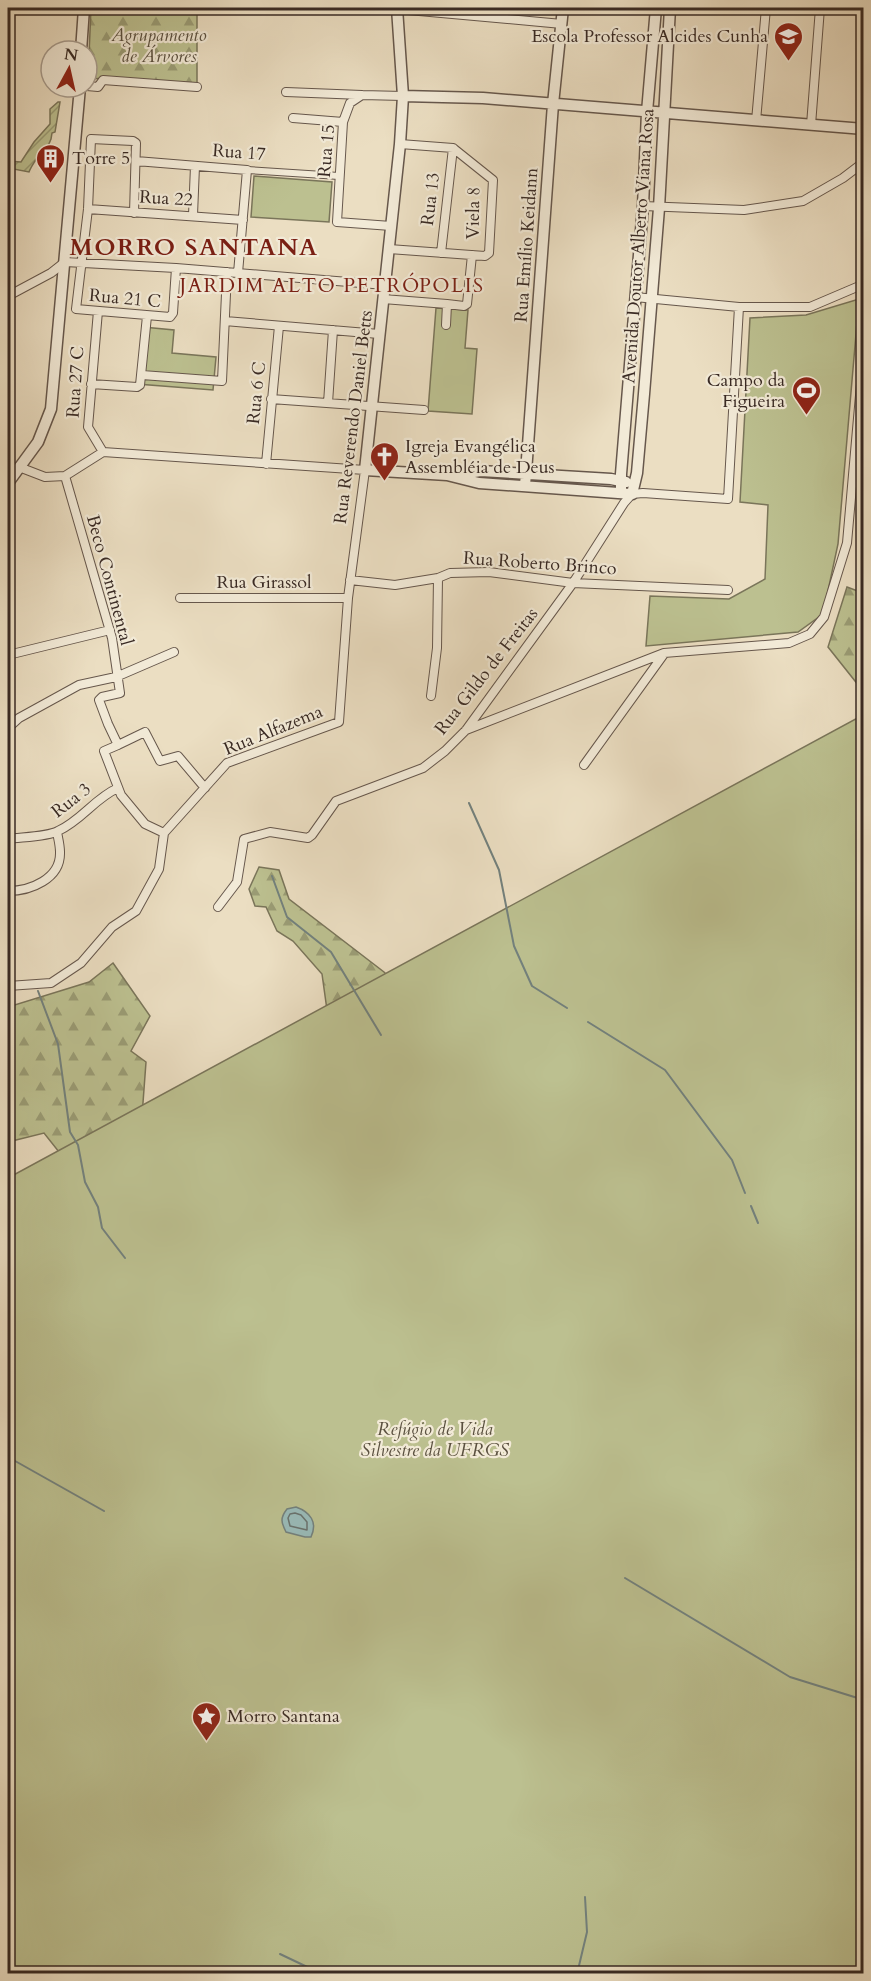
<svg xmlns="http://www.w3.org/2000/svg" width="871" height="1981" viewBox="0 0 871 1981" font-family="Cardo,serif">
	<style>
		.forest { fill: url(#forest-firs); stroke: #7a755a; stroke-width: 1.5 }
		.park { fill: #bcc090; stroke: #7a755a; stroke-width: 1.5 }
		.garden { fill: url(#garden-furrows); stroke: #7a755a; stroke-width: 1.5 }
		.water { fill: #99bbb9; stroke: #73817d; stroke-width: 1.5 }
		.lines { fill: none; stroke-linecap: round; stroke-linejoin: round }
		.shore { stroke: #69726e; stroke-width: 1.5 }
		.stream { stroke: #73817d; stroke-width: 2 }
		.pedestrian-casing { stroke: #66574c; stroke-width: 8 }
		.minor-casing { stroke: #66574c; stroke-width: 10 }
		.tertiary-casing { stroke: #66574c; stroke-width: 13 }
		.pedestrian { stroke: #f2ead7; stroke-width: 6 }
		.minor { stroke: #f2ead7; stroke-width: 8 }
		.tertiary { stroke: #f2ead7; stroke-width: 10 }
		.labels { text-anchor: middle; stroke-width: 4.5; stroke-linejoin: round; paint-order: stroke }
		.park-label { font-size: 18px; font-style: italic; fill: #5a503f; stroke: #f2ead7 }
		.poi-label { font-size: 18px; fill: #392a24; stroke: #f2ead7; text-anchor: start }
		.street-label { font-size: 18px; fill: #392a24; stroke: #f2ead7 }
		.neighbourhood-label { font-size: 20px; letter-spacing: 1.5px; fill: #7a1f14; stroke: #f2ead7 }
		.district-label { font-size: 24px; font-weight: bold; letter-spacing: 1.5px; fill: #7a1f14; stroke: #f2ead7 }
	</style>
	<defs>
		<pattern id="forest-firs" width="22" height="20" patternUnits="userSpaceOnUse" patternTransform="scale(1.5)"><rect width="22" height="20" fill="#bcc090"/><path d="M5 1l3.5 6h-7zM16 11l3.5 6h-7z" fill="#9a9c75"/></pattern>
		<pattern id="garden-furrows" width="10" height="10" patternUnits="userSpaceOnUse" patternTransform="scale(1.5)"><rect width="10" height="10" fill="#bcc090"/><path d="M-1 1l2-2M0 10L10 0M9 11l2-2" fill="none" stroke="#9a9c75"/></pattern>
	</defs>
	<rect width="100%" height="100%" fill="#ebdec2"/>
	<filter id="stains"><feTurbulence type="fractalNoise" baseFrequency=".00333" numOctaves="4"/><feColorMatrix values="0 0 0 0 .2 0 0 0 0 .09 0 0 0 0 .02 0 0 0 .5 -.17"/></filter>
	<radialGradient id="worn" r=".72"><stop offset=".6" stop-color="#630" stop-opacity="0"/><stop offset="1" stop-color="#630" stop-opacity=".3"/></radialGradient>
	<path class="forest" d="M 91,8 L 117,8 L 142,12 L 143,8 L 197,8 L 197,85 L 88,78 Z
		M 847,587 L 863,593 L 863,691 L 828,647 Z
		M 259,867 L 279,870 L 289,899 L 384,972 L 421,1009 L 327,1010 L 322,974 L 293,941 L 277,931 L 266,907 L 255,906 L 249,889 Z
		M 113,963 L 150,1016 L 131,1051 L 146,1062 L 140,1143 L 59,1152 L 44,1133 L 8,1142 L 8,1007 L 89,982 Z"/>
	<path class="park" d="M 254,176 L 332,182 L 329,222 L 251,217 Z
		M 859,299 L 838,544 L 823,614 L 798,632 L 646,646 L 650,596 L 729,599 L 765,579 L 768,505 L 740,502 L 750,318 L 806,315 Z
		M 436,308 L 468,310 L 465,348 L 477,349 L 472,414 L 428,411 Z
		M 143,327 L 174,330 L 172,353 L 216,357 L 213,390 L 137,384 Z
		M 863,715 L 863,1973 L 8,1973 L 8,1178 Z"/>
	<path class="garden" d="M 58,102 L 60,102 L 55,132 L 52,133 L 51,139 L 48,146 L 43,147 C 40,156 33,162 29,172 L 8,168 L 8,161 L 21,162 L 34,142 L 50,124 L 50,109 Z"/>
	<path class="water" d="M 296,1507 C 310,1512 318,1522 311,1537 L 305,1537 L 286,1532 C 281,1522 280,1518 287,1509 Z"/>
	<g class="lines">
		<path class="shore" d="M 295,1513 L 301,1515 L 307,1522 L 307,1530 L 290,1526 L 288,1518 L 290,1514 Z"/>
		<path class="stream" d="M 469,803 L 499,870 L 514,946 L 532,986 L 567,1008
			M 272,876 L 287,917 L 331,952 L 381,1035
			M 38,991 L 58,1044 L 70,1132 L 78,1145 L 85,1182 L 98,1207 L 102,1228 L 125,1258
			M 588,1022 L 665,1070 L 732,1160 L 745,1193
			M 751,1206 L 758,1223
			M 8,1457 L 104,1511
			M 625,1578 L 790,1677 L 864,1700
			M 280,1954 L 322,1974
			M 577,1974 L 587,1932 L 585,1897"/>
		<defs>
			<path id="pedestrian" d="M 247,170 L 339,176"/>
			<path id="minor" d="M 397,9 L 562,24
				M 87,86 L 98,87 L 103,80 L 197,87
				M 286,92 L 362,95
				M 293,118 L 343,122
				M 756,121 L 766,8
				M 811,125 L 820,8
				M 136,161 L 247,170 L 238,273
				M 643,206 L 744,210 L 803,201 L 843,178 L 864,162
				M 88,209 L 243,220
				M 134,213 L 136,143 L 133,141 L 91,139 L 88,209 L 76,309 L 170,317 L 173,313 L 176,268
				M 193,215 L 195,166
				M 391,226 L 337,222 L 343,122 L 350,103 L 362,95 L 403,96
				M 389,249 L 485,256 L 489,253 L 493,180 L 453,148 L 400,144
				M 441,253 L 453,148
				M 8,296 L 51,273 L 65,262 L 176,268 L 385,285
				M 635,297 L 739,307 L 810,307 L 864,284
				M 383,299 L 447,304 L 446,325
				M 447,304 L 464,306 L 467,304 L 472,255
				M 98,311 L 88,427 L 103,452
				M 225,321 L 379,334
				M 142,375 L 222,381 L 227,272
				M 91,384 L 137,387 L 140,385 L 147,316
				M 271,399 L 424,410
				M 328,403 L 333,330
				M 266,464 L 279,326
				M 19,467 L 45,477 L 65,476
				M 65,476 L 112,638 L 120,693 L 102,697 L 99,700 L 108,724 L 118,745 L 145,732 L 160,761 L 178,756 L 205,788
				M 350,580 L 395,585 L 438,578 L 450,573 L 489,572 L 573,583 L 728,590
				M 180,598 L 348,598
				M 8,655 L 110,630
				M 431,696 L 437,648 L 438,578
				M 8,728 L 19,718 L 79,685 L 116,677 L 174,652
				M 466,730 L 664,653 L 789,643 L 810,634 L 824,617 L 847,543 L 864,350
				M 118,745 L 104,751 L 121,795 L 145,824 L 164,833
				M 584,765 L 664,654
				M 8,839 C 21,837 47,837 58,831 C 82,820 95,798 118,788
				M 8,891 C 30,891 61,879 60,852 C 60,845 58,838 57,832
				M 218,907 L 237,882 L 244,839 L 270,832 L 308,838 L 312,835 L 336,801 L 423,768 L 445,751 L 466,730 L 573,583 L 624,503 L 632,494 L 643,493 L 728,499 L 739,307
				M 8,986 L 51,983 L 81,963 L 112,927 L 136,911 L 159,869 L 164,833 L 227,763 L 339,722 L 348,598 L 365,470 L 103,452 L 65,476"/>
			<path id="tertiary" d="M 397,8 L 403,96 L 400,144 L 365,470 L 447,475 L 479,483 L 632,494 L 637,473 L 644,394 L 659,208 L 670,8
				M 81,51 L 84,8
				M 403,96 L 483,98 L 864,129
				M 453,475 L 481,471 L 611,479 L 626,482
				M 8,483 L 38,442 L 51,409 L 80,87
				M 525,486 L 553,104 L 563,8
				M 621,493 L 621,474 L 643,206 L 647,112 L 656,8"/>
		</defs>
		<use href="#pedestrian" class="pedestrian-casing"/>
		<use href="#minor" class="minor-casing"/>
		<use href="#tertiary" class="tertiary-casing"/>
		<use href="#pedestrian" class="pedestrian"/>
		<use href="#minor" class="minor"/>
		<use href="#tertiary" class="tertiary"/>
	</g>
	<defs>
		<symbol id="school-pin" viewBox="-11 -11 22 30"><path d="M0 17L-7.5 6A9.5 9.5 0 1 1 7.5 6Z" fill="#8f2418" stroke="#f2ead7"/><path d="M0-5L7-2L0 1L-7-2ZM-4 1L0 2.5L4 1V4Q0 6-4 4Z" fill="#fff"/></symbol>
		<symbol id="building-pin" viewBox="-11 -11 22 30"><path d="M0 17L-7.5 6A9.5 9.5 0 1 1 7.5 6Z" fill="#8f2418" stroke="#f2ead7"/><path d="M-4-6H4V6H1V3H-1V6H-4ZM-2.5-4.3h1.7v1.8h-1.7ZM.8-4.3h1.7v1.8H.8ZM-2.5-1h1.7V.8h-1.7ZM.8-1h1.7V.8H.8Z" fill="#fff"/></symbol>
		<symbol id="stadium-pin" viewBox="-11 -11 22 30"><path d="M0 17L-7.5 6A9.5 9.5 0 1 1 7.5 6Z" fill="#8f2418" stroke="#f2ead7"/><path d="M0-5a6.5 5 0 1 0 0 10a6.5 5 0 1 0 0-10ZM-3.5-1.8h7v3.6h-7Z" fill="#fff"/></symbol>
		<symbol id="church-pin" viewBox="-11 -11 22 30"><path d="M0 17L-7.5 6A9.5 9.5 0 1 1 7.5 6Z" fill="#8f2418" stroke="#f2ead7"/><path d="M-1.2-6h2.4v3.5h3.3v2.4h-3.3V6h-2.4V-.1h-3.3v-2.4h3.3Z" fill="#fff"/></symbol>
		<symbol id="sight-pin" viewBox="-11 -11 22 30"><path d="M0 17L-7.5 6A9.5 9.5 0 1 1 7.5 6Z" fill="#8f2418" stroke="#f2ead7"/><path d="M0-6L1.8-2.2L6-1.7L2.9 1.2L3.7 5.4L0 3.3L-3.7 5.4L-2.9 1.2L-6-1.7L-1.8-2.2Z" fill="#fff"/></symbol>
	</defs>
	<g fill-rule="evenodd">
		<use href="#school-pin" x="772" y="20" width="33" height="45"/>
		<use href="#building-pin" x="34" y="142" width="33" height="45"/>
		<use href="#stadium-pin" x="790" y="374" width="33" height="45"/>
		<use href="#church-pin" x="368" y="440" width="33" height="45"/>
		<use href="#sight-pin" x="190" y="1700" width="33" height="45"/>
	</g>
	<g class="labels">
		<g class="park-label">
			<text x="159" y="41">Agrupamento<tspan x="159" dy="21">de Árvores</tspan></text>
			<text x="435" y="1435">Refúgio de Vida<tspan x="435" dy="21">Silvestre da UFRGS</tspan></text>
		</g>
		<g class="poi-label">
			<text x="768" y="42" text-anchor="end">Escola Professor Alcides Cunha</text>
			<text x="72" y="164">Torre 5</text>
			<text x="785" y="386" text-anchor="end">Campo da<tspan x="785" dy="21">Figueira</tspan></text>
			<text x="405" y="452">Igreja Evangélica<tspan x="405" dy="21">Assembléia de Deus</tspan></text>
			<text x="227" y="1722">Morro Santana</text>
		</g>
		<g class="street-label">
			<text transform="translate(326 151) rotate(-85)" y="6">Rua 15</text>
			<text transform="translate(239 152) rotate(4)" y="6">Rua 17</text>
			<text transform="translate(166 198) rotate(3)" y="6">Rua 22</text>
			<text transform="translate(430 199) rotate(-83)" y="6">Rua 13</text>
			<text transform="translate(473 213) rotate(-89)" y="6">Viela 8</text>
			<text transform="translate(526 245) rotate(-86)" y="6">Rua Emílio Keidann</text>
			<text transform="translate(638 246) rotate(-86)" y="6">Avenida Doutor Alberto Viana Rosa</text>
			<text transform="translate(125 298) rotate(5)" y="6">Rua 21 C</text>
			<text transform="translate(75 382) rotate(-86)" y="6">Rua 27 C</text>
			<text transform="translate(256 393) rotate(-84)" y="6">Rua 6 C</text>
			<text transform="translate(353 417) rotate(-83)" y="6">Rua Reverendo Daniel Betts</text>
			<text transform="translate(540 563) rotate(4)" y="6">Rua Roberto Brinco</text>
			<text transform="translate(110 580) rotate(75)" y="6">Beco Continental</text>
			<text x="264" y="588">Rua Girassol</text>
			<text transform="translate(486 671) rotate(-52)" y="6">Rua Gildo de Freitas</text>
			<text transform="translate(273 730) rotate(-22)" y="6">Rua Alfazema</text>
			<text transform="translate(71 800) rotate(-38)" y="6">Rua 3</text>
		</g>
		<g class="neighbourhood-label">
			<text x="332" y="292">JARDIM ALTO PETRÓPOLIS</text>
		</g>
		<g class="district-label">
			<text x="194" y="255">MORRO SANTANA</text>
		</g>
	</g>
	<rect width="871" height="1981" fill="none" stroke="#ebdec2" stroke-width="30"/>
	<rect x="9" y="9" width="853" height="1963" fill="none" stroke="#392a24" stroke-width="3"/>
	<rect x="15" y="15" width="841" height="1951" fill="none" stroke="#392a24" stroke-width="1.5"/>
	<g transform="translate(69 69) rotate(8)"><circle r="28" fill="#f2ead7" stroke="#a89d8f" stroke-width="1.5"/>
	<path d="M0-4.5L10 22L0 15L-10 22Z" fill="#8f2418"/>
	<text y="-9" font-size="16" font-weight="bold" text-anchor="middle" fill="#392a24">N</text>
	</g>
	<rect width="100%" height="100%" filter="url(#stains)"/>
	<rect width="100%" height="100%" fill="url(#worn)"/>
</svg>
